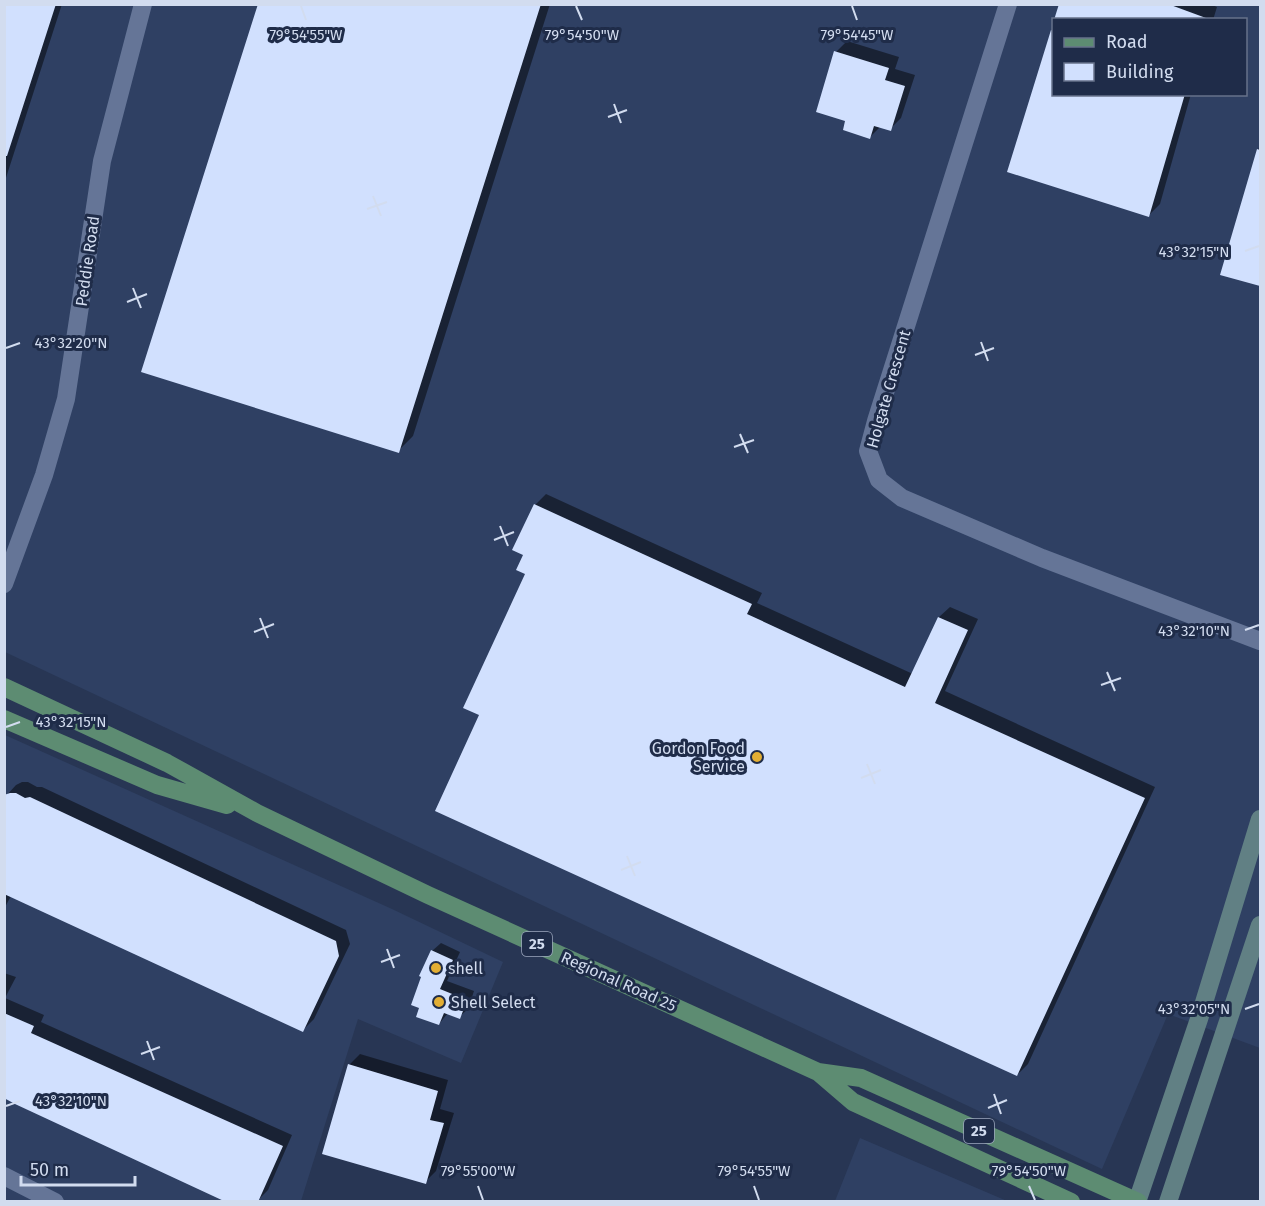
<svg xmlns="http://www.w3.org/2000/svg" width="1265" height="1206" viewBox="0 0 1265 1206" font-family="'Fira Sans',sans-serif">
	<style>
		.built { fill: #2f4063; fill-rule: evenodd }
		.shadow { fill: #0007 }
		.building { fill: #d1e0fe }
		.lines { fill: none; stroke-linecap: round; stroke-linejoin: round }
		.street { stroke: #657597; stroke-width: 18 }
		.secondary { stroke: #618084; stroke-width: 18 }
		.primary { stroke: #5d8c72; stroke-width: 18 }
		.ticks { fill: none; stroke: #d2dcef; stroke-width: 2 }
		.poi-dot { fill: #e2ae34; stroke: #1f2c49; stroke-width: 2 }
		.labels { text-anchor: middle; stroke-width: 6; stroke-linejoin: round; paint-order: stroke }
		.shield { fill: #1f2c49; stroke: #9ca7bd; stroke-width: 1.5 }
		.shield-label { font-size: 15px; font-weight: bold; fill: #d2dcef }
		.street-label { font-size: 16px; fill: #d2dcef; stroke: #1f2c49 }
		.poi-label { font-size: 16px; fill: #d2dcef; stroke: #1f2c49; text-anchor: start }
		.ticks-label { font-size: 15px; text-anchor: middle; fill: #d2dcef; stroke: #1f2c49; stroke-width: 6; stroke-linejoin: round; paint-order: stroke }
	</style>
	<rect width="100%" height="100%" fill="#283654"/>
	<path class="built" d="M 5,5 L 1260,5 L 1260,1048 L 1168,1014 L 1102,1169 L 5,652 ZM 1054,20 L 1246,20 L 1246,94 L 1054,94 Z
		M 5,735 L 392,909 L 503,962 L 461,1063 L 358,1019 L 301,1201 L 5,1202 Z
		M 860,1138 L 1007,1201 L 835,1201 Z"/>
	<path class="shadow" d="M 4,4 L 62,4 L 4,184 Z
		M 259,4 L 550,4 L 413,436 L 398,451 Z
		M 1060,4 L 1210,4 L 1217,7 L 1213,20 L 1056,20 Z
		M 1054,26 L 1054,94 L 1191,94 L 1160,204 L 1149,215 L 1009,171 Z
		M 847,41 L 899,57 L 895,69 L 915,75 L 901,118 L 890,129 L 881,126 L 870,137 L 847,120 L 836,52 Z
		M 1260,144 L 1260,285 L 1222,274 Z
		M 546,494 L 762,593 L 757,603 L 913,674 L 939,617 L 950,607 L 978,619 L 945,691 L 1155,787 L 1028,1064 L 1017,1075 L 481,714 L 527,573 L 525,554 L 535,505 Z
		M 22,782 L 28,782 L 37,787 L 42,787 L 346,930 L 350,944 L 314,1019 L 303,1030 L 11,896 L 4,909 L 5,797 L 16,785 Z
		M 441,943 L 460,952 L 447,981 L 474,991 L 468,1009 L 459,1017 L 448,1013 L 439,1024 L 432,951 Z
		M 4,973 L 16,977 L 5,998 L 44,1015 L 41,1022 L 292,1135 L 268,1190 L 256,1202 L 4,1094 Z
		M 360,1054 L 448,1080 L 440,1109 L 454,1113 L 436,1171 L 425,1182 L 349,1065 Z"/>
	<path class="building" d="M 4,4 L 56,4 L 7,156 L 4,156 Z
		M 258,4 L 541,4 L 399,453 L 141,372 Z
		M 1059,4 L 1168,4 L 1206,18 L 1206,20 L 1054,20 Z
		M 1051,30 L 1053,31 L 1053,94 L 1185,94 L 1149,217 L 1007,172 Z
		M 834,51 L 889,68 L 885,80 L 905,86 L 891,131 L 874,126 L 870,139 L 843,130 L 845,121 L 816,112 Z
		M 1257,149 L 1260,150 L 1260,286 L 1220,275 Z
		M 534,504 L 752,604 L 747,614 L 905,687 L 938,617 L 968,630 L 935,703 L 1145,798 L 1017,1076 L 435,811 L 479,715 L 463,708 L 525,574 L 516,570 L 523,555 L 512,550 Z
		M 10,793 L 16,793 L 25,798 L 30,797 L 336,941 L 339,956 L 303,1032 L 4,894 L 4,795 Z
		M 431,950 L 453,960 L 440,989 L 467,1000 L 460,1019 L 444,1013 L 439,1025 L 416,1017 L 419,1008 L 411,1005 L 421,977 L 419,976 Z
		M 4,1013 L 34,1026 L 31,1033 L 283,1146 L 258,1202 L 226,1202 L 15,1104 L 4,1098 Z
		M 348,1064 L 438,1091 L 430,1120 L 444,1123 L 426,1184 L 322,1154 Z"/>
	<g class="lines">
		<path class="street" d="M 1008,4 L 876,421 L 868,451 L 879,480 L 902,498 L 1042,558 L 1260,641
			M 4,584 L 44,475 L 66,399 L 102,161 L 143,4
			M 4,1176 L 55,1202"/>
		<path class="secondary" d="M 1137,1202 L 1199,1019 L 1260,819
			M 1168,1202 L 1260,925"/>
		<path class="primary" d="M 4,687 L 167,763 L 257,813 L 428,895 L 818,1072 L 861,1078 L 1138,1202
			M 4,719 L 157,785 L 227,805
			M 818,1072 L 853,1102 L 1071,1202"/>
	</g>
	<path class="ticks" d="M 301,6 L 306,20M 576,6 L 582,20M 852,6 L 857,20M 614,104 L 621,123M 608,117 L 627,110M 373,196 L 381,216M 367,209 L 387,202M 1245,251 L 1259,246M 133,288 L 141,308M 127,302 L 147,294M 981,342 L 988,361M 6,348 L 20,343M 975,355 L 994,348M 740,434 L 748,453M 734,447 L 754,440M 500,526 L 508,546M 494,540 L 514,532M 260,618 L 268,638M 1245,630 L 1259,625M 254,632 L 274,624M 1107,672 L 1115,691M 1101,685 L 1121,678M 6,727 L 20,722M 867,764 L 875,784M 861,778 L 881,770M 627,856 L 635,876M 621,870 L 641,862M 387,949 L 394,968M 381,962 L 400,955M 1245,1009 L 1259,1004M 147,1041 L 154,1060M 141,1054 L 160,1047M 994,1094 L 1001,1114M 6,1106 L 20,1101M 988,1108 L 1007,1100M 478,1186 L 483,1200M 754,1186 L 759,1200M 1029,1186 L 1035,1200"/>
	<g class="poi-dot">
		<circle cx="757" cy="757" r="6"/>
		<circle cx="436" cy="968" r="6"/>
		<circle cx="439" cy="1002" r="6"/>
	</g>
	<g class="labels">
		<g class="shield">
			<rect x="522" y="932" width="30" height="24" rx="4.5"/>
			<rect x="964" y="1119" width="30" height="24" rx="4.5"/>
		</g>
		<g class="shield-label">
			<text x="537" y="949">25</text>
			<text x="979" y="1136">25</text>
		</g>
		<g class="street-label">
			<text transform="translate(87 261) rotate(-82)" y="6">Peddie Road</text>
			<text transform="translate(888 389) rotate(-74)" y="6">Holgate Crescent</text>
			<text transform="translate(619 981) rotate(24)" y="6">Regional Road 25</text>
		</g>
		<g class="poi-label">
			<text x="745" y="754" text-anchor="end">Gordon Food<tspan x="745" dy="18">Service</tspan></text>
			<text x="448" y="974">shell</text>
			<text x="451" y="1008">Shell Select</text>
		</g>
	</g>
	<g class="ticks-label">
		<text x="306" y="40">79°54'55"W</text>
		<text x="582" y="40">79°54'50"W</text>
		<text x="857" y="40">79°54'45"W</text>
		<text x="1194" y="257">43°32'15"N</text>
		<text x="71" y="348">43°32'20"N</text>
		<text x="1194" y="636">43°32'10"N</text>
		<text x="71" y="727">43°32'15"N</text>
		<text x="1194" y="1014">43°32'05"N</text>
		<text x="71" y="1106">43°32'10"N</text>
		<text x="478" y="1176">79°55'00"W</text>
		<text x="754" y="1176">79°54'55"W</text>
		<text x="1029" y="1176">79°54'50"W</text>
	</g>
	<rect width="1265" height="1206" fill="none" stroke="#d2dcef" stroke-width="12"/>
	<rect x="1052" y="18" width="195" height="78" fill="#1f2c49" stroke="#67728b" stroke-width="1.5"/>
	<rect x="1064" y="38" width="30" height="9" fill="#5d8c72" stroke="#67728b" stroke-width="1.5"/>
	<text x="1106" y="48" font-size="18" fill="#d2dcef">Road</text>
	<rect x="1064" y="63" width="30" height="18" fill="#d1e0fe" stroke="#67728b" stroke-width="1.5"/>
	<text x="1106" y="78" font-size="18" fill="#d2dcef">Building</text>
	<path d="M21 1176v9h114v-9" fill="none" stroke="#d2dcef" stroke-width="3"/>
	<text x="30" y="1176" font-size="18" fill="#d2dcef" stroke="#1f2c49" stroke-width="4.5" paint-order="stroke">50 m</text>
</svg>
